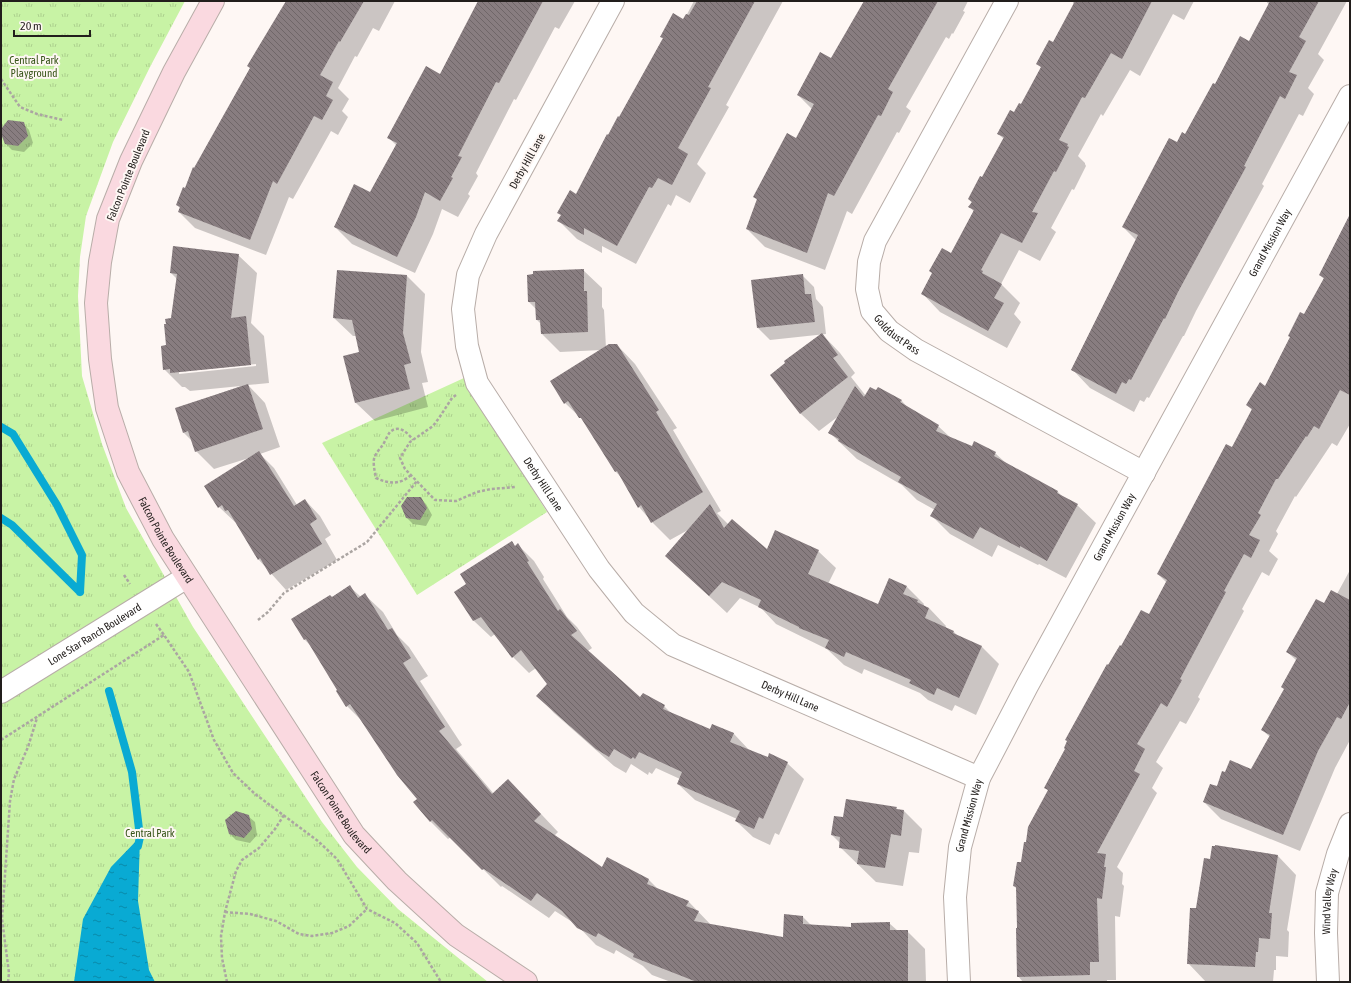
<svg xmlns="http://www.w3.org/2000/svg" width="1351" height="983" viewBox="0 0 1351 983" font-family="'Asap Condensed',sans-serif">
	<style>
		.grass { fill: url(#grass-tufts) }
		.water { fill: url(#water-ripples) }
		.shadow { fill: #0003; fill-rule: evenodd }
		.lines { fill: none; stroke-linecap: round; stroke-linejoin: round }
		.stream { stroke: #09aad3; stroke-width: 8 }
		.building { fill: url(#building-back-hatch) }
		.street-casing { stroke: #b8ada8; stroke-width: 24 }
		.secondary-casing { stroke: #b8ada8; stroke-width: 24 }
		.path { stroke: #aba5a2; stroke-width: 2.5; stroke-dasharray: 3 2; stroke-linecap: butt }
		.street { stroke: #fff; stroke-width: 22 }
		.secondary { stroke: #fad9e0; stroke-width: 22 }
		.labels { text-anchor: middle; stroke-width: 4; stroke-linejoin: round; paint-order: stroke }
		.park-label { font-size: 11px; fill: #375418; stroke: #fef7f4 }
		.street-label { font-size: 11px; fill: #221e1c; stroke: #fef7f4 }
	</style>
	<defs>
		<pattern id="grass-tufts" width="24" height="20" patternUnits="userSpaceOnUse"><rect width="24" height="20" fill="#c8f3a5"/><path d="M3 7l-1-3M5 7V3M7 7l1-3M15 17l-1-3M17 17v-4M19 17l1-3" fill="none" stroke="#acd08d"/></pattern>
		<pattern id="water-ripples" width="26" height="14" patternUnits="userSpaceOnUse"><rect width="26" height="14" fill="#09aad3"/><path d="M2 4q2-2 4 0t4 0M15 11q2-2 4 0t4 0" fill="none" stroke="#098aaa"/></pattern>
		<pattern id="building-back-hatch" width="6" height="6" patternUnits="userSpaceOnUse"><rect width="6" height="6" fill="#887d80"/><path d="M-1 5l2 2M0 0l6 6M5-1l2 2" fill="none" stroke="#6f6668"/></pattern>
	</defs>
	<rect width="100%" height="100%" fill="#fef7f4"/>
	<path class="grass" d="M 1,1 L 185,1 L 150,67 L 113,142 L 86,216 L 80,257 L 78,296 L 82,376 L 102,444 L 126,508 L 193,627 L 322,822 L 357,867 L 398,909 L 488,982 L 1,982 Z
		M 464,378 L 473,394 L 547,512 L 417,595 L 322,443 Z"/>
	<path class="water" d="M 140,837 L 138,901 L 149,970 L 155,982 L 74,982 L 83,919 L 111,867 Z"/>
	<path class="shadow" d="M 287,1 L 395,1 L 379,31 L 373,28 L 357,57 L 355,56 L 338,88 L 349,99 L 342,111 L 348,117 L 338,135 L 331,131 L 293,199 L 289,197 L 266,255 L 195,228 L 179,212 L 180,208 L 177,205 L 195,169 Z
		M 517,1 L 575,1 L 559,29 L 555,27 L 516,100 L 514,99 L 476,173 L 478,176 L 468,194 L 470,196 L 458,217 L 442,209 L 433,234 L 415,273 L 352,244 L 335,227 L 370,193 L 396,145 L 388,137 L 441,76 Z
		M 694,1 L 783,1 L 726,105 L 729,107 L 697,164 L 706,173 L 690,203 L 676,195 L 671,206 L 668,204 L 636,264 L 602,246 L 602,253 L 577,239 L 559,221 L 576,195 L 664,39 L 661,37 L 684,20 Z
		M 865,1 L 968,1 L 963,11 L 965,12 L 953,34 L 952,33 L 949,39 L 946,37 L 906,107 L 911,111 L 899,133 L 897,132 L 852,214 L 847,211 L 825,270 L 765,247 L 747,229 L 758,201 L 754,197 L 796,139 L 812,109 L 798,95 L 832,59 Z
		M 1073,1 L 1194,1 L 1184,20 L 1173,14 L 1140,76 L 1130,70 L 1103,116 L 1101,114 L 1078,156 L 1085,163 L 1085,164 L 1086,166 L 1074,190 L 1072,189 L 1051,228 L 1056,232 L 1040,261 L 1019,250 L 1001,284 L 1020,303 L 1014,314 L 1021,322 L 1007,348 L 940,312 L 922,293 L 951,254 L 974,212 L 970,207 L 972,203 L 969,199 L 983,178 L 1004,139 L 998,134 L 1021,105 L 1042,68 L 1037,63 L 1054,43 L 1075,5 L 1073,3 Z
		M 1266,1 L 1347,1 L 1318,54 L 1324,60 L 1308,88 L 1314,94 L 1303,116 L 1299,114 L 1262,184 L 1264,186 L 1196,311 L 1184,336 L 1183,336 L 1149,398 L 1147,397 L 1144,402 L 1140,400 L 1134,412 L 1090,388 L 1072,369 L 1136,240 L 1123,227 L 1177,144 L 1186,135 L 1216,86 L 1250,43 L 1269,5 Z
		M 23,123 L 29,130 L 33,143 L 24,152 L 12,150 L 6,144 Z
		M 1350,217 L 1350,424 L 1337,446 L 1332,443 L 1296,497 L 1295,496 L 1276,531 L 1278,534 L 1269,551 L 1278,559 L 1269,576 L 1262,572 L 1242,609 L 1244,611 L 1198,697 L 1200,699 L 1186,724 L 1180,721 L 1156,762 L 1163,768 L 1152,788 L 1157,793 L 1117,867 L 1123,873 L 1122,884 L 1124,886 L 1120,917 L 1115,916 L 1116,980 L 1107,980 L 1107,982 L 1023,982 L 1018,976 L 1018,929 L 1017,889 L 1014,886 L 1027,843 L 1049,791 L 1045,787 L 1109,667 L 1122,648 L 1150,616 L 1167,583 L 1158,574 L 1232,448 L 1253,411 L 1247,405 L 1266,387 L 1305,315 L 1324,279 L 1320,275 Z
		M 238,255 L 257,273 L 251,323 L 264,336 L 269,383 L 248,385 L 265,403 L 280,447 L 260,454 L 274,468 L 297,505 L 305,500 L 320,516 L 331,535 L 325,539 L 337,560 L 286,590 L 259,560 L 236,522 L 235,522 L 219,507 L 249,458 L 214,469 L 196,451 L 192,441 L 184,433 L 176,409 L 241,386 L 190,391 L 185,387 L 182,387 L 164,369 L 177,279 L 171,273 ZM 256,364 L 256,366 L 179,374 L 179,372 Z
		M 583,270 L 602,288 L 602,307 L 604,310 L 606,348 L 617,345 L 635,364 L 677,428 L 673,430 L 721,511 L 717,513 L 729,525 L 767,551 L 818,551 L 836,568 L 828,584 L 878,606 L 907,587 L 924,604 L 923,606 L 929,608 L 946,626 L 945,628 L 954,632 L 959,637 L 982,647 L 999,664 L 976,715 L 955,705 L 952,711 L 928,700 L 920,693 L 864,669 L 862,674 L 844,665 L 827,649 L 776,624 L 761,608 L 740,598 L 727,613 L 666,556 L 688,530 L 670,540 L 652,522 L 639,507 L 621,477 L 616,472 L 585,422 L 565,403 L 602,350 L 560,352 L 542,334 L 541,324 L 537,320 L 536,309 L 529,302 Z
		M 802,275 L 814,287 L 816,299 L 823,307 L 826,334 L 770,340 L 758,328 Z
		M 407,276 L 425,294 L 421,352 L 428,382 L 422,383 L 428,407 L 375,421 L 356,403 L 344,357 L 360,353 L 357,336 L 353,336 L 334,318 Z
		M 822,334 L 840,353 L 855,373 L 851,377 L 866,396 L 901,400 L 910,410 L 938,426 L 951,438 L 972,447 L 995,453 L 1007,464 L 1058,492 L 1064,498 L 1077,505 L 1096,523 L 1066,578 L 1039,564 L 1038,565 L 998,545 L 992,557 L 950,534 L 932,516 L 935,510 L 917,500 L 902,485 L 857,459 L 830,433 L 840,415 L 819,431 L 800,413 Z
		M 420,498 L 426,504 L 432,515 L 426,526 L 413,524 L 407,518 Z
		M 518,545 L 534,561 L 544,577 L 543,579 L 567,617 L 577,627 L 592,648 L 588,651 L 640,699 L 664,706 L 671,713 L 710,730 L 712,725 L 734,734 L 750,751 L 768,758 L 787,763 L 804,779 L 779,835 L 775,833 L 770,845 L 753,837 L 736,821 L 737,819 L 695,800 L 678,784 L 680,779 L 656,768 L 652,774 L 649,772 L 648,775 L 631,764 L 626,773 L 614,766 L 554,713 L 538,696 L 548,685 L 536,668 L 529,673 L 513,657 L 495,634 L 491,637 L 474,621 L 456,592 Z
		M 1350,570 L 1350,740 L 1335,768 L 1300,851 L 1221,819 L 1204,802 L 1217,787 L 1251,770 L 1270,737 L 1262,730 L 1285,689 L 1297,661 L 1287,652 L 1324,605 L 1337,594 Z
		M 350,587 L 361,597 L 365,595 L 383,612 L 397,635 L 409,647 L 428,676 L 420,681 L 462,745 L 456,749 L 494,794 L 526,798 L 558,832 L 554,836 L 602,868 L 649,880 L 659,890 L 688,901 L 712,926 L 784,938 L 803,917 L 812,926 L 852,928 L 889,923 L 898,931 L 907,931 L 925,949 L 926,982 L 671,982 L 652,975 L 643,966 L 616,950 L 614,954 L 596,945 L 577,925 L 555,911 L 549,918 L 502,886 L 501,887 L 451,837 L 448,839 L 430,821 L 418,799 L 364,723 L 347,706 L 339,690 L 311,646 L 305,640 L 292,619 Z
		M 896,808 L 899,810 L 904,811 L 922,829 L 919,853 L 909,852 L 903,886 L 876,882 L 840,847 L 840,843 L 832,835 L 844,819 Z
		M 248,816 L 255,822 L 257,835 L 250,843 L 236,840 L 230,834 Z
		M 1216,846 L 1278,856 L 1296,875 L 1287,930 L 1289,932 L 1288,957 L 1276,956 L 1276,970 L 1274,970 L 1273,982 L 1206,982 L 1188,963 L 1196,909 Z"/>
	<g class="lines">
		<path class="stream" d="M 1,427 L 13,434 L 57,505 L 82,555 L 80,592
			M 1,518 L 12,525 L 80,592
			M 109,691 L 132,772 L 140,837 L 138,846"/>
	</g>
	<path class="building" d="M 286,1 L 364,1 L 340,42 L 339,41 L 320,75 L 333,82 L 326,96 L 333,100 L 322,120 L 314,116 L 277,184 L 273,181 L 250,240 L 178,212 L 180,207 L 176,205 L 183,187 L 185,188 L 193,167 L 194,168 L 250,68 L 247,66 Z
		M 478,1 L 543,1 L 499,83 L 496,82 L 458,156 L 462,157 L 451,177 L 453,178 L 440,201 L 425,192 L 416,217 L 397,257 L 334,227 L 354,184 L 370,192 L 397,143 L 387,138 L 426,66 L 440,74 Z
		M 697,1 L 755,1 L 708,87 L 711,88 L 678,148 L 688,154 L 672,185 L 658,178 L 652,188 L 649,187 L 617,246 L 584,228 L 584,235 L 557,221 L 561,215 L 557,213 L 570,190 L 576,194 L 607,134 L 608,135 L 618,116 L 619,117 L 663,38 L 660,37 L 673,13 L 683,19 L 686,14 L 689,15 Z
		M 864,1 L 938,1 L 888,89 L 893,92 L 881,116 L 878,115 L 834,196 L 828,193 L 807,253 L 746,229 L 757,199 L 753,197 L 787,133 L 796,138 L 814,104 L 797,95 L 820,52 L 831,58 Z
		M 1075,1 L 1152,1 L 1122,59 L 1111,53 L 1085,98 L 1082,97 L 1059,140 L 1068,144 L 1067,146 L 1069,147 L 1056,172 L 1054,171 L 1032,212 L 1038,213 L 1022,243 L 1001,233 L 981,270 L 983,271 L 982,273 L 1002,284 L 994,298 L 1004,303 L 988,331 L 921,294 L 932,273 L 929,271 L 942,248 L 951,253 L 974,210 L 968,207 L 972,202 L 968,199 L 980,176 L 982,177 L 1004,137 L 997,134 L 1010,110 L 1014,112 L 1019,103 L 1021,104 L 1041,67 L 1036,64 L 1049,40 L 1053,42 Z
		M 1270,1 L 1319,1 L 1299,37 L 1306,41 L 1289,72 L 1297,75 L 1285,99 L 1280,96 L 1244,166 L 1246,167 L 1178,292 L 1165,319 L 1164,318 L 1131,380 L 1129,379 L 1126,384 L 1122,382 L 1116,394 L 1071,370 L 1138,235 L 1122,227 L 1169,138 L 1177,142 L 1182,132 L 1185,134 L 1213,83 L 1215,84 L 1240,36 L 1249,41 Z
		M 8,120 L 24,122 L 28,136 L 18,146 L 5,144 L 1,134 L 1,129 Z
		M 1350,214 L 1350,395 L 1340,390 L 1319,429 L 1314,426 L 1307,437 L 1306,436 L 1278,479 L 1276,479 L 1258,513 L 1261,515 L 1249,535 L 1260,540 L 1251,558 L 1244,554 L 1224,591 L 1226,592 L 1180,679 L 1182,680 L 1167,707 L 1161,703 L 1137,744 L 1145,749 L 1134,771 L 1140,774 L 1097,853 L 1106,854 L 1104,867 L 1106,867 L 1102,899 L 1097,898 L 1099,962 L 1090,962 L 1090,975 L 1017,977 L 1016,928 L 1017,928 L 1016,887 L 1013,886 L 1017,862 L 1021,862 L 1024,842 L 1026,842 L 1028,827 L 1048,790 L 1044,788 L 1065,749 L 1064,748 L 1067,741 L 1065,740 L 1107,664 L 1108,665 L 1120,645 L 1121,646 L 1141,610 L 1149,614 L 1167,580 L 1157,574 L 1226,444 L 1232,447 L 1252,409 L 1246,405 L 1260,382 L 1265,386 L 1290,337 L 1288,336 L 1300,312 L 1304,314 L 1324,278 L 1319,275 Z
		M 173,246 L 239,254 L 231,318 L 246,316 L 251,365 L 170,373 L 170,369 L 163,370 L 161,346 L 166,345 L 164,324 L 166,324 L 165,319 L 171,318 L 177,274 L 170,273 Z
		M 584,269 L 584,291 L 587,291 L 588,332 L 541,334 L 540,320 L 536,320 L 535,302 L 528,302 L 527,275 L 533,274 L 533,271 Z
		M 337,270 L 407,275 L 403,333 L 411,363 L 404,365 L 410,389 L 355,403 L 343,356 L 359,352 L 352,320 L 333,318 Z
		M 803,274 L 805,294 L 811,294 L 815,322 L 757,328 L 751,280 Z
		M 822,333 L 838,355 L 833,358 L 848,377 L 800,414 L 770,375 L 785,363 L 784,361 Z
		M 609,344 L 617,344 L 659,410 L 656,412 L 703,492 L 651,523 L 641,505 L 638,508 L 617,471 L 615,472 L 581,418 L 579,418 L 568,401 L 564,404 L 550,381 Z
		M 248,384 L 263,429 L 195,452 L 188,431 L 183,433 L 175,408 Z
		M 855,386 L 864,397 L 870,387 L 876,390 L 878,387 L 902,400 L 900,402 L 939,425 L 936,431 L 972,446 L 974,441 L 996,452 L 994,456 L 1058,491 L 1057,493 L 1078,504 L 1047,561 L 1020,546 L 1020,548 L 980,527 L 973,539 L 930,516 L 937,504 L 898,482 L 901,477 L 838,441 L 839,439 L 828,433 Z
		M 259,451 L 294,506 L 305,499 L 317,519 L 310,524 L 322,544 L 270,575 L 260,558 L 258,560 L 228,510 L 225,511 L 222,505 L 218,508 L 204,486 Z
		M 407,497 L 421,497 L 427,508 L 420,520 L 406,518 L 401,506 Z
		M 710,504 L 724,528 L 732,519 L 767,549 L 775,530 L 819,550 L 808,574 L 878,604 L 889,578 L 907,586 L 903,594 L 918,600 L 917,602 L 929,608 L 925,618 L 954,631 L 953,633 L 982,646 L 959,698 L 937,688 L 934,695 L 909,683 L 911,680 L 846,652 L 844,657 L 825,648 L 829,640 L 799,628 L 799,627 L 758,607 L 761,600 L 722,582 L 709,596 L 665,556 Z
		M 512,541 L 515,546 L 518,543 L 529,561 L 527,562 L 558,611 L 560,609 L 577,631 L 571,635 L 640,697 L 643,693 L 665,705 L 663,709 L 710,729 L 712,724 L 734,733 L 730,742 L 768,757 L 769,753 L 788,762 L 763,819 L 759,817 L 754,829 L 735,821 L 740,811 L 677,784 L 682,772 L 639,752 L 635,759 L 633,757 L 631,759 L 614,749 L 609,757 L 596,749 L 536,696 L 547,684 L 521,650 L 512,658 L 481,617 L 473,621 L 454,592 L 466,584 L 460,574 Z
		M 350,585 L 358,598 L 365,593 L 388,630 L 392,628 L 411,658 L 403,663 L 445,727 L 439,731 L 492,794 L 508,779 L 541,814 L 534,821 L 602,867 L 607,857 L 649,879 L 647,884 L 689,901 L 686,906 L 699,911 L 694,921 L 783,937 L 784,914 L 803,916 L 803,924 L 851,927 L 851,923 L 890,922 L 890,930 L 908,930 L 908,982 L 697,982 L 633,957 L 634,954 L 598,933 L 596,937 L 577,928 L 562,911 L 537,893 L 531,901 L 484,869 L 482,870 L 432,820 L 430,822 L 413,802 L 417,799 L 397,775 L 350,704 L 346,707 L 336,691 L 337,690 L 306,639 L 304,640 L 291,619 L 330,595 L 332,597 Z
		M 1331,590 L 1350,600 L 1350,702 L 1341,719 L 1337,717 L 1318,751 L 1283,835 L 1203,802 L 1210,784 L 1217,786 L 1222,771 L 1225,772 L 1230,760 L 1251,769 L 1270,735 L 1261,730 L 1284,689 L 1281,687 L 1297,658 L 1286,652 L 1316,599 L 1324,603 Z
		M 846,799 L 897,807 L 896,809 L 904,810 L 901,836 L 891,834 L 885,868 L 857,864 L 859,851 L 839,848 L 840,837 L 831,835 L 834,816 L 843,817 Z
		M 236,811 L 249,815 L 252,829 L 244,838 L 229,834 L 225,820 Z
		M 1215,845 L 1278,855 L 1269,913 L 1272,913 L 1270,939 L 1259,938 L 1258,952 L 1256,952 L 1255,967 L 1187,964 L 1190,908 L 1196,908 L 1204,858 L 1210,859 L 1212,846 L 1215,846 Z"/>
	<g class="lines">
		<defs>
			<g id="street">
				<path id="s1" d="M 613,1 L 486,234 L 468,275 L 463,309 L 467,346 L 477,383 L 599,569 L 634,613 L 673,645 L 979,778"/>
				<path id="s2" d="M 1007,1 L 875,241 L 869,262 L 867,289 L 872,311 L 889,331 L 916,350 L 1144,473"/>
				<path id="s3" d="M 1,692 L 187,577"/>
				<path id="s4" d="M 959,982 L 955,897 L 960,847 L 979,778 L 1027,686 L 1350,96"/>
				<path id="s5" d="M 1328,982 L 1326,933 L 1327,893 L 1338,854 L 1350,824"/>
			</g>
			<g id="secondary">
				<path id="s6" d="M 213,1 L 174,72 L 131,161 L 108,219 L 100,262 L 96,303 L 100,359 L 107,408 L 128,472 L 163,539 L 354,835 L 397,881 L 456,935 L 526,982"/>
			</g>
		</defs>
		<use href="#street" class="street-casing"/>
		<use href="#secondary" class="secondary-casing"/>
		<path class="path" d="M 1,79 L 20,107 L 37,114 L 63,120
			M 456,395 L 452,398 L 439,418 L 433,426 L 410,442 L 400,458 L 405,469 L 435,500 L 456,501 L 477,492 L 491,489 L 516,487
			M 411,475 C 400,485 389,484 376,478 C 375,472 373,465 374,459 C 375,454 379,450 382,446 C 385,442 387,436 390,432 C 399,424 408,433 413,440
			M 124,575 L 130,584
			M 258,620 L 268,612 L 284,593 L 367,542 L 417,481
			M 156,624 L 164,635
			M 1,740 L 164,635 L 189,672 L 214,740 L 233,773 L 255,794 L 318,841 L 337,859 L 367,909 L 395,923 L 417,943 L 441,982
			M 225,912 L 250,914 L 276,921 L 299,934 L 312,936 L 332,933 L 349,926 L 367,909
			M 8,982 L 9,973 L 2,919 L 10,801 L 14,779 L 28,747 L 37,718
			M 227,982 L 222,958 L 221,936 L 225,912 L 236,871 L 242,860 L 259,848 L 275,829 L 284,815"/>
		<use href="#street" class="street"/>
		<use href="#secondary" class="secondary"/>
	</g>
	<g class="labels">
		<g class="park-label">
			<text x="34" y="64">Central Park<tspan x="34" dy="13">Playground</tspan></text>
			<text x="150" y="837">Central Park</text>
		</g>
		<g class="street-label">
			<text transform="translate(527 161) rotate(-61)" y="4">Derby Hill Lane</text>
			<text transform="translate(128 175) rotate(-68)" y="4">Falcon Pointe Boulevard</text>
			<text dy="4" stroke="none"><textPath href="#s4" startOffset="816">Grand Mission Way</textPath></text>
			<text dy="4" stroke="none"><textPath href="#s2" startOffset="380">Golddust Pass</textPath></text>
			<text dy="4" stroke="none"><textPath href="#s1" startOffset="541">Derby Hill Lane</textPath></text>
			<text dy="4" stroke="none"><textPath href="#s4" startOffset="492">Grand Mission Way</textPath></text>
			<text dy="4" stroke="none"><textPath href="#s6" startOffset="578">Falcon Pointe Boulevard</textPath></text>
			<text dy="4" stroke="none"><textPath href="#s3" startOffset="110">Lone Star Ranch Boulevard</textPath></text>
			<text dy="4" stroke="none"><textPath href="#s1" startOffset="877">Derby Hill Lane</textPath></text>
			<text dy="4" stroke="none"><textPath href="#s6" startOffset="902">Falcon Pointe Boulevard</textPath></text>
			<text dy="4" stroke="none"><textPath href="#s4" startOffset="168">Grand Mission Way</textPath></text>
			<text dy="4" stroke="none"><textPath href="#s5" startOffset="81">Wind Valley Way</textPath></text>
		</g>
	</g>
	<rect width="1351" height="983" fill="none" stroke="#221e1c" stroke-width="4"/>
	<path d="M14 30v6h76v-6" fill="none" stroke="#221e1c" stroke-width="2"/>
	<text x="20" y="30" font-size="12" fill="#221e1c" stroke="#fef7f4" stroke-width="3" paint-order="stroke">20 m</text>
</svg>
